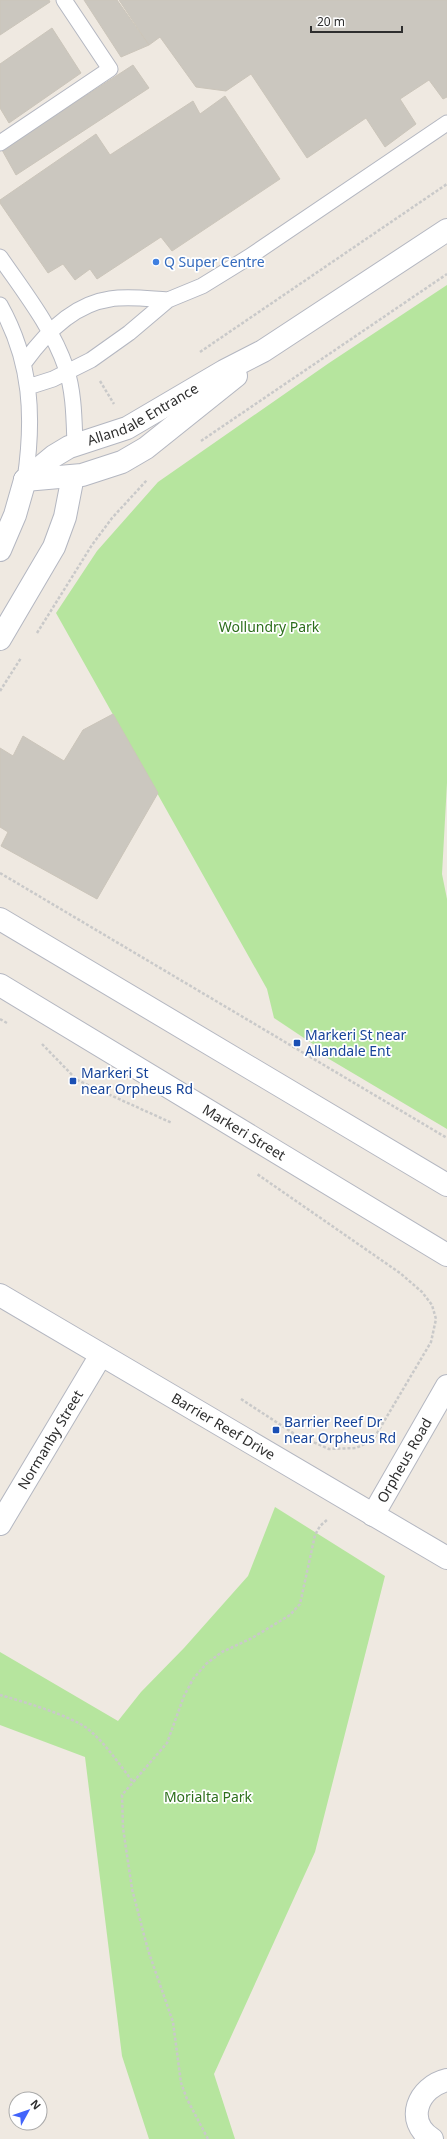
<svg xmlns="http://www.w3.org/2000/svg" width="447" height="2139" viewBox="0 0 447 2139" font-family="'Noto Sans',sans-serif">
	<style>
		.green { fill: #b6e59e }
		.building { fill: #cbc7bf; stroke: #cbc5ba }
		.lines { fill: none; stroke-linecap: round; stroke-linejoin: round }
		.lane-casing { stroke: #b4b7c1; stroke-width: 17 }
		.street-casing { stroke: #b4b7c1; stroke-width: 24 }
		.secondary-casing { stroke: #b4b7c1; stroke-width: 24 }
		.path { stroke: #c9c9c9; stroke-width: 2.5; stroke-dasharray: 3 2; stroke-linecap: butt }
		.lane { stroke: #fff; stroke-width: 15 }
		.street { stroke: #fff; stroke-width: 22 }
		.secondary { stroke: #fff; stroke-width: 22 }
		.shop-dot { fill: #3f7fe0; stroke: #fff; stroke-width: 1.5 }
		.transit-dot { fill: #1a4fb4; stroke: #fff; stroke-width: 1.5 }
		.labels { text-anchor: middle; stroke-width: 3.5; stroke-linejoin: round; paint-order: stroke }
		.shop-label { font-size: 14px; fill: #366cbe; stroke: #fff; text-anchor: start }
		.street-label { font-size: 14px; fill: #2e2e2e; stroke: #fff }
		.park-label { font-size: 14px; fill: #2c6e1b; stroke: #fff }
		.transit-label { font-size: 14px; fill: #164399; stroke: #fff; text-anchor: start }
	</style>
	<rect width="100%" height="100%" fill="#efe9e1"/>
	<path class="green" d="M 447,285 L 447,783 L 442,874 L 447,899 L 447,1129 L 324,1056 L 325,1052 L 274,1018 L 267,989 L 56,613 L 97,551 L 158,482 L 329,363 Z
		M 275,1507 L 385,1576 L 315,1852 L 214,2074 L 235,2139 L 149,2139 L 122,2056 L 85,1757 L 0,1725 L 0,1652 L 118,1721 L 141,1692 L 184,1648 L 248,1576 Z"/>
	<path class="building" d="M 0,0 L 49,0 L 50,2 L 0,35 Z
		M 84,0 L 117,0 L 149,45 L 121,57 Z
		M 119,0 L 447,0 L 447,97 L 443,99 L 429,80 L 400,99 L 416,124 L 385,147 L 366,118 L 307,158 L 251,74 L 226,91 L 196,87 L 160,37 L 149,45 Z
		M 52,28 L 81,73 L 9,123 L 0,108 L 0,64 Z
		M 133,65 L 149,88 L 16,175 L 2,150 Z
		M 225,96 L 280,179 L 172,251 L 161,237 L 97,279 L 90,269 L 75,280 L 63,264 L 48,273 L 0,203 L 0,200 L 96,134 L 110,155 L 193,101 L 200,114 Z
		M 113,714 L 158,793 L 97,899 L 1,846 L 8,832 L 0,827 L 0,748 L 13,756 L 23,736 L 64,761 L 83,730 Z"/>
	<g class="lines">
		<defs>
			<path id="lane" d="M 0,143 L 110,69 L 64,0
				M 0,257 C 24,292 52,327 66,368 C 74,392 74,419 75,444
				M 0,305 C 32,362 34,418 25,480
				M 24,363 C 44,335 74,304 110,299 C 129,296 149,299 168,300
				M 28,387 L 53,379 L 91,360 L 129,333 L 168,300 L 202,286 L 249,257 L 447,123"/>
			<g id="street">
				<path id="s1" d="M 25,480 L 54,456 L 69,447 L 127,428 L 224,371 L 263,351 L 447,230"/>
				<path d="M 25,480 L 82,475 L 122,462 L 146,448 L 236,376"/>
				<path id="s2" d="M 373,1515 L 447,1386"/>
				<path id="s3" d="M 0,1524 L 101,1355"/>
				<path d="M 432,2139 C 404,2121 418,2087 447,2080"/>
			</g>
			<g id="secondary">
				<path d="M 0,550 L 15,515 L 25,480"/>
				<path d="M 0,639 L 54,547 L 65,517 L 73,476"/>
				<path d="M 0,919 L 447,1185"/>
				<path id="s4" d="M 0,985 L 447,1255"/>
				<path id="s5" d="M 0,1295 L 447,1558"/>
			</g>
		</defs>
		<use href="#lane" class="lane-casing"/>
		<use href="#street" class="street-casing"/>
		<use href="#secondary" class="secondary-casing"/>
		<path class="path" d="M 200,352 L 447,184
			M 100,381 L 114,404
			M 201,441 L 447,274
			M 37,633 L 92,545 L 112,518 L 147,480
			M 0,691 L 21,658
			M 0,873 L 447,1138
			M 0,1019 L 7,1023
			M 42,1044 L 77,1080 L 172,1123
			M 241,1399 L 293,1433 L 329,1449 L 356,1448 L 373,1440 L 431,1342 L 436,1319 L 432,1305 L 422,1292 L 400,1273 L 257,1174
			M 0,1695 C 21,1701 72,1716 88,1729 C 106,1744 119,1764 133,1782
			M 208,2139 L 187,2099 L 181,2083 L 173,2022 L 148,1950 L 132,1889 L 123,1828 L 122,1795 L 167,1743 L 184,1696 L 193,1679 L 206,1664 L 222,1652 L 252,1638 L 290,1615 L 300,1604 L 315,1535 L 320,1526 L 328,1519"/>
		<use href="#lane" class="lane"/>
		<use href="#street" class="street"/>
		<use href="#secondary" class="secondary"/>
	</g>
	<circle class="shop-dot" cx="156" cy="262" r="4"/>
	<g class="transit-dot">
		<rect x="293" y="1039" width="8" height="8" rx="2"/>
		<rect x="69" y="1077" width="8" height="8" rx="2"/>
		<rect x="272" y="1426" width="8" height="8" rx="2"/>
	</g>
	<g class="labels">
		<g class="shop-label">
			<text x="164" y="267">Q Super Centre</text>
		</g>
		<g class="street-label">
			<text dy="5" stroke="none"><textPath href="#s1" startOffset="136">Allandale Entrance</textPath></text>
			<text dy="5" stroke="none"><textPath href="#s4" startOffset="285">Markeri Street</textPath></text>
			<text dy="5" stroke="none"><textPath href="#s5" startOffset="259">Barrier Reef Drive</textPath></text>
			<text dy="5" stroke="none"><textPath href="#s3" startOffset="98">Normanby Street</textPath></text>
			<text dy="5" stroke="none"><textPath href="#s2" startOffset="63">Orpheus Road</textPath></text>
		</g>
		<g class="park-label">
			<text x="269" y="632">Wollundry Park</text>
			<text x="208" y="1802">Morialta Park</text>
		</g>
		<g class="transit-label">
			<text x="305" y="1040">Markeri St near<tspan x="305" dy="16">Allandale Ent</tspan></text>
			<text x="81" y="1078">Markeri St<tspan x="81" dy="16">near Orpheus Rd</tspan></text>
			<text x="284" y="1427">Barrier Reef Dr<tspan x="284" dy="16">near Orpheus Rd</tspan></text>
		</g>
	</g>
	<g transform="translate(28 2111) rotate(50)"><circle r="19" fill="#ffffff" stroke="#ababab"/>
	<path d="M0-3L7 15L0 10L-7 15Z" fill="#4264fb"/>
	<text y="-6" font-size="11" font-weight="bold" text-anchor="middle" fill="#2e2e2e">N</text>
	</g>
	<path d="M311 26v6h91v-6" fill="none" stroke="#2e2e2e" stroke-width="2"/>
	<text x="317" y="26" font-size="12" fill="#2e2e2e" stroke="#ffffff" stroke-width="3" paint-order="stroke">20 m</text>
</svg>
